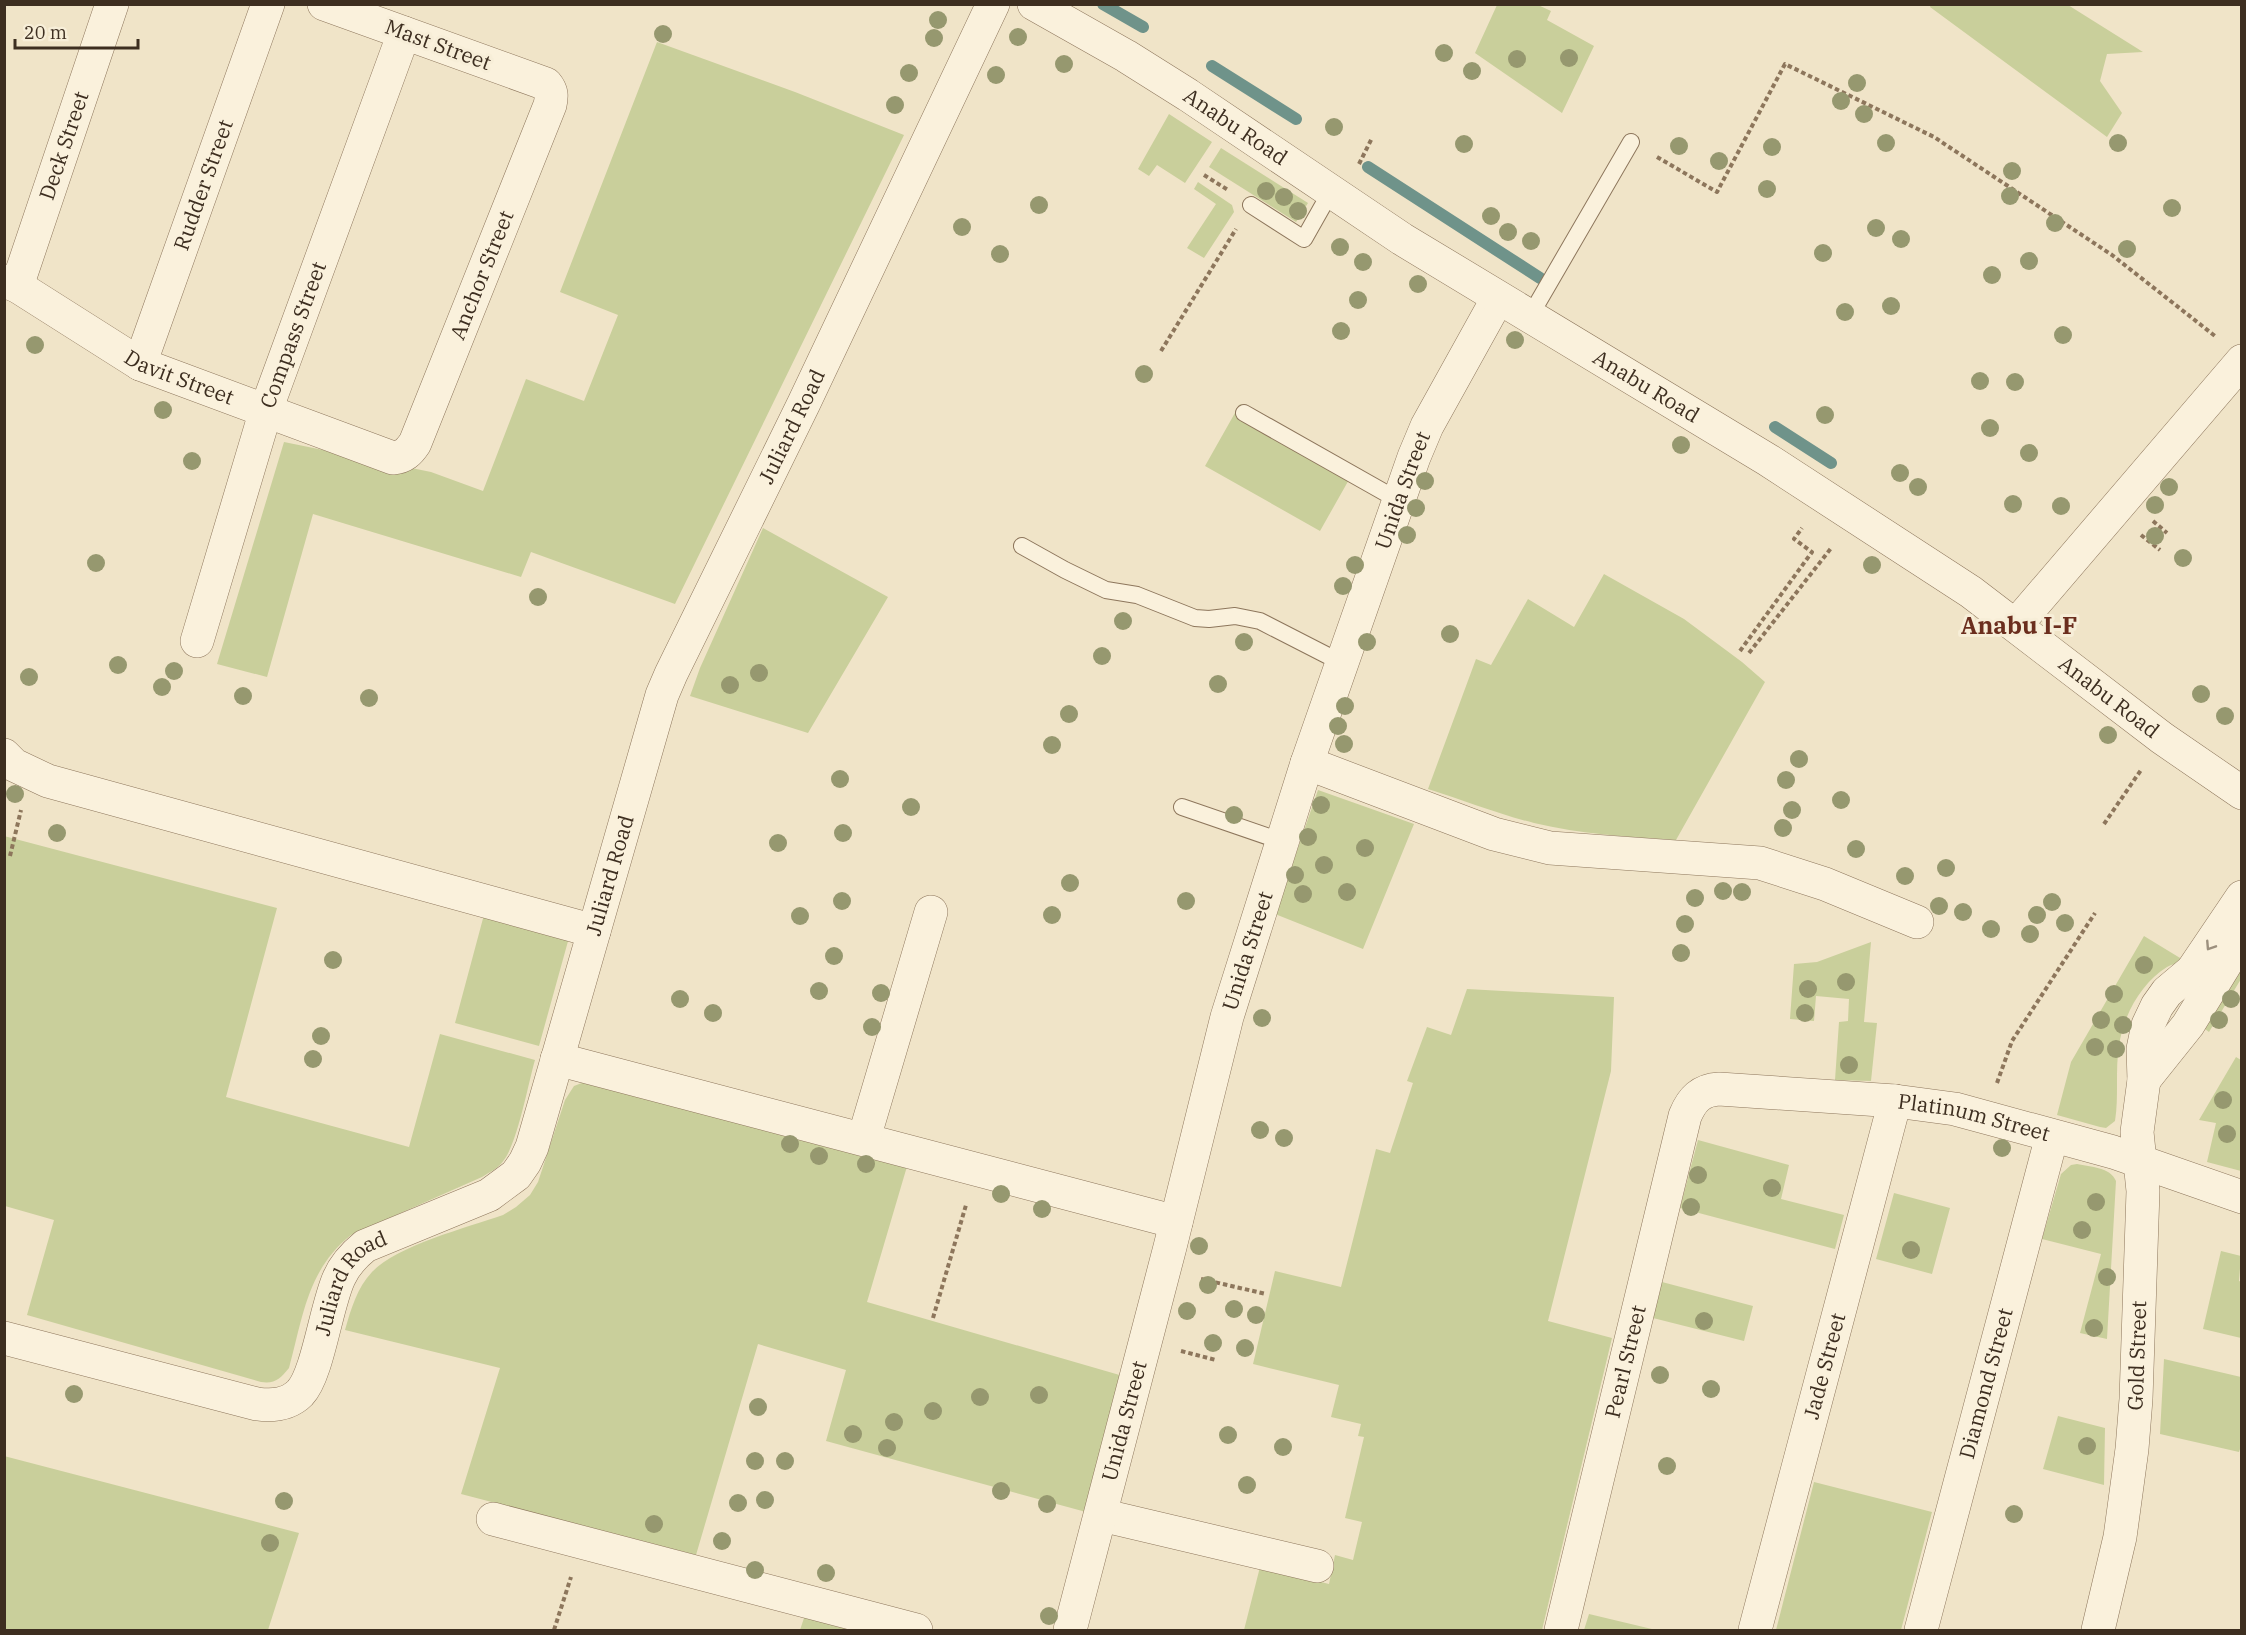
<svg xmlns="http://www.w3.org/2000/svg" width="2246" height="1635" viewBox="0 0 2246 1635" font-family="'IBM Plex Serif',serif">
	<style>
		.green { fill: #c9cf9b }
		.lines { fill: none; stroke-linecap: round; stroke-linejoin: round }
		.stream { stroke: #6f938a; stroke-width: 12 }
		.service-casing { stroke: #8d765c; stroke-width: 18 }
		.minor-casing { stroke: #8d765c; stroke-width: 34 }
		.tertiary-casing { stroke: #8d765c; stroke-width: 34 }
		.path { stroke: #8d765c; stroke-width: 4; stroke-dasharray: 4.5 3; stroke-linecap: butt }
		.service { stroke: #faf1dc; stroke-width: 16 }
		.minor { stroke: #faf1dc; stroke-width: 33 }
		.tertiary { stroke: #faf1dc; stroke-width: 33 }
		.tree { fill: #96986f }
		.oneway { stroke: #9c907e }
		.labels { text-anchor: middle; stroke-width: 6; stroke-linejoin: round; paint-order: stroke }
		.street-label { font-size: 21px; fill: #3d2e20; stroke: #f7eed8 }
		.quarter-label { font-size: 24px; font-weight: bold; fill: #6b2e1e; stroke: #f7eed8 }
	</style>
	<rect width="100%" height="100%" fill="#f0e4c8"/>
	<path class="green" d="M 1931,4 L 2068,5 L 2143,52 L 2107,54 L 2100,81 L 2122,113 L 2107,137 L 1930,7 Z
		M 1497,5 L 1538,5 L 1551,11 L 1547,20 L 1594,46 L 1562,113 L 1475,53 Z
		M 657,42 L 795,92 L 904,135 L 675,604 L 531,552 L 521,577 L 313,514 L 267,677 L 217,664 L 284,442 L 431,472 L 483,491 L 526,379 L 584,401 L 618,315 L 560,292 Z
		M 1169,114 L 1212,142 L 1185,183 L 1157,165 L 1149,176 L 1138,169 Z
		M 1221,148 L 1308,203 L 1296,222 L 1209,167 Z
		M 1198,182 L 1232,205 L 1234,212 L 1204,258 L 1187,248 L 1216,204 L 1194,189 Z
		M 1240,404 L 1355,469 L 1320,531 L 1205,466 Z
		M 763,528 L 888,597 L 808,733 L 690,696 L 700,668 Z
		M 1604,574 L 1684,619 L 1742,662 L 1765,682 L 1676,840 C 1628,837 1581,834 1534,823 C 1498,814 1463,800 1428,789 L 1476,659 L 1491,665 L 1528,599 L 1574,627 Z
		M 1318,790 L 1414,824 L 1363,949 L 1275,914 Z
		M 4,836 L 277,908 L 226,1097 L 409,1147 L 440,1034 L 535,1060 C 528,1084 518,1141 504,1160 C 499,1168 490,1172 482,1177 L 351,1235 C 307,1270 303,1317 289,1368 C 280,1379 275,1384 261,1382 L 27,1315 L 54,1220 L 5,1206 Z
		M 485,911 L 570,934 L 539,1046 L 455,1023 Z
		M 2144,936 L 2185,961 C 2179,963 2172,964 2167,967 C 2141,983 2123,1016 2119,1046 C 2115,1070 2119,1096 2115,1121 L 2106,1128 L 2100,1127 L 2057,1115 L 2071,1062 Z
		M 1871,942 L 1864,1022 L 1877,1023 L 1871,1081 L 1835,1080 L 1839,1022 L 1848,1021 L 1849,999 L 1816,996 L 1814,1021 L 1790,1019 L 1794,964 L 1817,962 Z
		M 2241,970 L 2241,979 L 2209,1032 L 2205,1029 Z
		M 1467,989 L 1614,997 L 1611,1071 L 1548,1321 L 1612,1338 L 1542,1630 L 1244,1630 L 1260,1567 L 1329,1584 L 1335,1555 L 1353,1560 L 1362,1522 L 1345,1518 L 1364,1437 L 1358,1436 L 1361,1424 L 1331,1417 L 1339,1385 L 1253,1364 L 1275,1271 L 1341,1287 L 1376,1149 L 1390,1153 L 1413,1083 L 1407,1081 L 1427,1027 L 1451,1035 Z
		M 2236,1057 L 2241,1060 L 2241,1171 L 2207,1162 L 2216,1123 L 2199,1120 Z
		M 587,1081 L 908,1163 L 867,1302 L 1123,1376 L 1086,1512 L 826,1441 L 846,1370 L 758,1344 L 696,1555 L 461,1494 L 500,1368 L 345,1330 C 351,1309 357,1288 372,1272 C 398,1245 466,1228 503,1215 L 516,1207 L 530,1195 L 538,1182 L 565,1100 L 574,1086 Z
		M 1698,1140 L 1789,1165 L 1781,1199 L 1844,1215 L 1835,1249 L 1680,1208 Z
		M 2077,1164 C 2091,1167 2110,1167 2116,1181 L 2107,1339 L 2080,1333 L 2101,1254 L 2042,1239 L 2061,1174 L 2071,1165 Z
		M 1894,1193 L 1950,1208 L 1932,1274 L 1876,1259 Z
		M 2221,1251 L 2241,1256 L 2239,1281 L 2242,1282 L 2241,1338 L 2203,1329 Z
		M 1662,1282 L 1753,1306 L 1744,1341 L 1653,1318 Z
		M 2164,1359 L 2241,1377 L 2242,1443 L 2239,1452 L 2160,1434 Z
		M 2058,1416 L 2105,1428 L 2104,1485 L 2043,1469 Z
		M 4,1456 L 299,1533 L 268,1630 L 5,1630 Z
		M 1814,1482 L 1932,1512 L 1901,1630 L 1776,1630 Z
		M 806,1612 L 879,1630 L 800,1630 Z
		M 1589,1614 L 1656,1630 L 1584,1630 Z"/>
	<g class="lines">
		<path class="stream" d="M 1103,4 L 1143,27
			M 1212,66 L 1296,119
			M 1368,167 L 1540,278
			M 1775,427 L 1831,463"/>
		<defs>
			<path id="service" d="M 1251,205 L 1304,239 L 1330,193
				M 1530,316 L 1631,142
				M 1244,413 L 1398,500
				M 1022,546 L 1065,570 L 1106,590 L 1137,595 L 1195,618 L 1209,619 L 1235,616 L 1260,621 L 1342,663
				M 1182,807 L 1281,841"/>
			<g id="minor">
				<path id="s1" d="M 4,281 L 17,286 L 140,364 L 393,458 C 404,457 409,452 415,443 L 550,105 C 552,96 552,91 546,84 L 324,4"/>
				<path id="s2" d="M 17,286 L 112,4"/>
				<path id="s3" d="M 140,364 L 268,4"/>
				<path id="s4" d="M 197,641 L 266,410 L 404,33"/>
				<path d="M 4,755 L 14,765 L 48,781 L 594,931"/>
				<path d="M 1307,763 L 1494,834 L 1550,848 L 1760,863 L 1825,884 L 1917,922"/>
				<path d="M 557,1059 L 1176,1222"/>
				<path d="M 2144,1080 L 2188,1025 L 2242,937"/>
				<path d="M 864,1138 L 931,912"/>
				<path id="s5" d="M 4,1338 L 257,1404 C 273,1406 288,1405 300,1393 C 318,1374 326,1306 339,1278 C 345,1264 354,1255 365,1246 L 489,1195 L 516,1175 L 525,1162 L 532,1147 L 662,695 L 671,674 L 804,403 L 993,4"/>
				<path d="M 1101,1515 L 1317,1566"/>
				<path d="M 493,1519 L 916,1630"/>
				<path id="s6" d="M 1070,1630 L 1170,1247 L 1227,1017 L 1307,763 L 1414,457 L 1427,426 L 1498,298"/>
				<path id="s7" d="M 1561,1630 L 1685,1116 C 1692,1099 1701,1090 1719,1089 L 1895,1101 L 1955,1109 L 2113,1152 L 2242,1197"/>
				<path id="s8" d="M 1755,1630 L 1895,1101"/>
				<path id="s9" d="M 1921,1630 L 2052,1136"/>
				<path id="s10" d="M 2098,1630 L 2120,1537 L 2132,1449 L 2136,1399 L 2143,1191 L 2137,1132 L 2144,1080 L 2143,1049 L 2148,1025 L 2157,1006 L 2167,992 L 2192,971 L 2242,897"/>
			</g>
			<g id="tertiary">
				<path id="s11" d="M 1034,4 L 1126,56 L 1188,95 L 1402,239 L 1768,460 L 1971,592 L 2162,738 L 2242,793"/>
				<path d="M 2016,625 L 2242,361"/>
			</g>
		</defs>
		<use href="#service" class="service-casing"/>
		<use href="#minor" class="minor-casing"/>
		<use href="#tertiary" class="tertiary-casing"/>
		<path class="path" d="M 1657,157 L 1717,192 L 1785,64 L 1934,137 L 2112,255 L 2215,336
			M 1359,164 L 1372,138
			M 1204,175 L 1228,190
			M 1161,351 L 1236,229
			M 2153,521 L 2167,533
			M 2141,535 L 2160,550
			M 1740,651 L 1812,552 L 1794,539 L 1802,528
			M 1749,653 L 1832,547
			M 2104,824 L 2141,770
			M 10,856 L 21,810
			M 1997,1083 L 2012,1041 L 2095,913
			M 1201,1279 L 1266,1294
			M 933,1318 L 966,1205
			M 1181,1351 L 1216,1360
			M 554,1630 L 571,1577"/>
		<use href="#service" class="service"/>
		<use href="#minor" class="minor"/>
		<use href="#tertiary" class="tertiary"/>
	</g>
	<g class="tree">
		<circle cx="938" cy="20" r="9"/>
		<circle cx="663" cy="34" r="9"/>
		<circle cx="1018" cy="37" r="9"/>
		<circle cx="934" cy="38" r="9"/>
		<circle cx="1444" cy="53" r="9"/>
		<circle cx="1569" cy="58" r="9"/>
		<circle cx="1517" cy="59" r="9"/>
		<circle cx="1064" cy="64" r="9"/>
		<circle cx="1472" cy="71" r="9"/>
		<circle cx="909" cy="73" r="9"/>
		<circle cx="996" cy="75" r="9"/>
		<circle cx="1857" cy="83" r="9"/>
		<circle cx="1841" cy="101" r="9"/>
		<circle cx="895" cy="105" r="9"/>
		<circle cx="1864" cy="114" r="9"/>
		<circle cx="1334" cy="127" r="9"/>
		<circle cx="1886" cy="143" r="9"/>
		<circle cx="2118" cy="143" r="9"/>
		<circle cx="1464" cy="144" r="9"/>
		<circle cx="1679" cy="146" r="9"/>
		<circle cx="1772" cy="147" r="9"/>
		<circle cx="1719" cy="161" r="9"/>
		<circle cx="2012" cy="171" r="9"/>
		<circle cx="1767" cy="189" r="9"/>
		<circle cx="1266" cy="191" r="9"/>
		<circle cx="2010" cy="196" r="9"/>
		<circle cx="1284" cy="197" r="9"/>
		<circle cx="1039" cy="205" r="9"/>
		<circle cx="2172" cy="208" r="9"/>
		<circle cx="1298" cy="211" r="9"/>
		<circle cx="1491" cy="216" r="9"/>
		<circle cx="2055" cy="223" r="9"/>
		<circle cx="962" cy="227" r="9"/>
		<circle cx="1876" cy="228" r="9"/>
		<circle cx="1508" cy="232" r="9"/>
		<circle cx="1901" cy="239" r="9"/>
		<circle cx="1531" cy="241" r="9"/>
		<circle cx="1340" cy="247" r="9"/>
		<circle cx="2127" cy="249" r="9"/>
		<circle cx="1823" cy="253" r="9"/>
		<circle cx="1000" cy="254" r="9"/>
		<circle cx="2029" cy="261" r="9"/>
		<circle cx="1363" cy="262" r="9"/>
		<circle cx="1992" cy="275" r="9"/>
		<circle cx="1418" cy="284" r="9"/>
		<circle cx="1358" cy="300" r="9"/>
		<circle cx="1891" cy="306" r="9"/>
		<circle cx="1845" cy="312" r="9"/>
		<circle cx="1341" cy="331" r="9"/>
		<circle cx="2063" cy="335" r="9"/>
		<circle cx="1515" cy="340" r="9"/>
		<circle cx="35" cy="345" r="9"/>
		<circle cx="1144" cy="374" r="9"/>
		<circle cx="1980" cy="381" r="9"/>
		<circle cx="2015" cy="382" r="9"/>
		<circle cx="163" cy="410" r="9"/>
		<circle cx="1825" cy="415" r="9"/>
		<circle cx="1990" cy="428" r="9"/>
		<circle cx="1681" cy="445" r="9"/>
		<circle cx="2029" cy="453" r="9"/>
		<circle cx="192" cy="461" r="9"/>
		<circle cx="1900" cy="473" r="9"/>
		<circle cx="1425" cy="481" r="9"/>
		<circle cx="1918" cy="487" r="9"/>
		<circle cx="2169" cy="487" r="9"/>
		<circle cx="2013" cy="504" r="9"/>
		<circle cx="2155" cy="505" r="9"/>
		<circle cx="2061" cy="506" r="9"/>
		<circle cx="1416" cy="508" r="9"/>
		<circle cx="1407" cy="535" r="9"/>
		<circle cx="2155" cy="536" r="9"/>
		<circle cx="2183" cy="558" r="9"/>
		<circle cx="96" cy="563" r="9"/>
		<circle cx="1355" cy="565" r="9"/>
		<circle cx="1872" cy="565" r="9"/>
		<circle cx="1343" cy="586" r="9"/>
		<circle cx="538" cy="597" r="9"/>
		<circle cx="1123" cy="621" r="9"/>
		<circle cx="1450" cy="634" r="9"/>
		<circle cx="1244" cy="642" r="9"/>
		<circle cx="1367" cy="642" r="9"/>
		<circle cx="1102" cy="656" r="9"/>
		<circle cx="118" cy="665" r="9"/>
		<circle cx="174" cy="671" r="9"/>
		<circle cx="759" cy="673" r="9"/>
		<circle cx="29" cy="677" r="9"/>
		<circle cx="1218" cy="684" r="9"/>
		<circle cx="730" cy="685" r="9"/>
		<circle cx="162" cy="687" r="9"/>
		<circle cx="2201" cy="694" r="9"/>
		<circle cx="243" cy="696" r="9"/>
		<circle cx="369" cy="698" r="9"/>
		<circle cx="1345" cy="706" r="9"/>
		<circle cx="1069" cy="714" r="9"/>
		<circle cx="2225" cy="716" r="9"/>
		<circle cx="1338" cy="726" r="9"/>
		<circle cx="2108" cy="735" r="9"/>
		<circle cx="1344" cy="744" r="9"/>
		<circle cx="1052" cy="745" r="9"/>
		<circle cx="1799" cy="759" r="9"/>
		<circle cx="840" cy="779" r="9"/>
		<circle cx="1786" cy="780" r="9"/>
		<circle cx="15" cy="794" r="9"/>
		<circle cx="1841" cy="800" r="9"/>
		<circle cx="1321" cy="805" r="9"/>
		<circle cx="911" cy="807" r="9"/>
		<circle cx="1792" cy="810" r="9"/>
		<circle cx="1234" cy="815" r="9"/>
		<circle cx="1783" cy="828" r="9"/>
		<circle cx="57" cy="833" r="9"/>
		<circle cx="843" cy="833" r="9"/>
		<circle cx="1308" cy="837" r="9"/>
		<circle cx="778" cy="843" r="9"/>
		<circle cx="1365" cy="848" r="9"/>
		<circle cx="1856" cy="849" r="9"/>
		<circle cx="1324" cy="865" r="9"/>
		<circle cx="1946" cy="868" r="9"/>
		<circle cx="1295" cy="875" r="9"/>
		<circle cx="1905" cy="876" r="9"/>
		<circle cx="1070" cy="883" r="9"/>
		<circle cx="1723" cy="891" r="9"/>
		<circle cx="1347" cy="892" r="9"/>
		<circle cx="1742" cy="892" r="9"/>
		<circle cx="1303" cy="894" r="9"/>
		<circle cx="1695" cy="898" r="9"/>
		<circle cx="842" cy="901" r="9"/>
		<circle cx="1186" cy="901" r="9"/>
		<circle cx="2052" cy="902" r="9"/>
		<circle cx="1939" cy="906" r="9"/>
		<circle cx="1963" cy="912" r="9"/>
		<circle cx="1052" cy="915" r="9"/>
		<circle cx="2037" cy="915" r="9"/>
		<circle cx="800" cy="916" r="9"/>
		<circle cx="2065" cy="923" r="9"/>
		<circle cx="1685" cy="924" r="9"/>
		<circle cx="1991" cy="929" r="9"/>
		<circle cx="2030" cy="934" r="9"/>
		<circle cx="1681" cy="953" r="9"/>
		<circle cx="834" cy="956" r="9"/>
		<circle cx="333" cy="960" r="9"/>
		<circle cx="2144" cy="965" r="9"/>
		<circle cx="1846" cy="982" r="9"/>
		<circle cx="1808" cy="989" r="9"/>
		<circle cx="819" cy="991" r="9"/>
		<circle cx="881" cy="993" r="9"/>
		<circle cx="2114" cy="994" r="9"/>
		<circle cx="680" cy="999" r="9"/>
		<circle cx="2231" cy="999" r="9"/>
		<circle cx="713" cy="1013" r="9"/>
		<circle cx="1805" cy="1013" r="9"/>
		<circle cx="1262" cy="1018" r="9"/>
		<circle cx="2101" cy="1020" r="9"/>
		<circle cx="2219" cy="1020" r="9"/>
		<circle cx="2123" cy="1025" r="9"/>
		<circle cx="872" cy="1027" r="9"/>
		<circle cx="321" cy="1036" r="9"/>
		<circle cx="2095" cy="1047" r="9"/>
		<circle cx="2116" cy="1049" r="9"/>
		<circle cx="313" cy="1059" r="9"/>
		<circle cx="1849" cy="1065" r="9"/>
		<circle cx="2223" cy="1100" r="9"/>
		<circle cx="1260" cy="1130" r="9"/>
		<circle cx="2227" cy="1134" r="9"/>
		<circle cx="1284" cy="1138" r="9"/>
		<circle cx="790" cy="1144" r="9"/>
		<circle cx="2002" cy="1148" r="9"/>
		<circle cx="819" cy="1156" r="9"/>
		<circle cx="866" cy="1164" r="9"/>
		<circle cx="1698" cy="1175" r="9"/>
		<circle cx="1772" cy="1188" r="9"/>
		<circle cx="1001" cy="1194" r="9"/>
		<circle cx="2096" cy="1202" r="9"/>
		<circle cx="1691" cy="1207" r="9"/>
		<circle cx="1042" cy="1209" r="9"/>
		<circle cx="2082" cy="1230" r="9"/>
		<circle cx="1199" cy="1246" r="9"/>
		<circle cx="1911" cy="1250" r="9"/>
		<circle cx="2107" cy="1277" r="9"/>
		<circle cx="1208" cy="1285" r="9"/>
		<circle cx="1234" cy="1309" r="9"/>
		<circle cx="1187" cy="1311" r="9"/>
		<circle cx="1256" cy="1315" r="9"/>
		<circle cx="1704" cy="1321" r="9"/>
		<circle cx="2094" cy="1328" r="9"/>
		<circle cx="1213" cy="1343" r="9"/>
		<circle cx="1245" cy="1348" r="9"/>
		<circle cx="1660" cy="1375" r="9"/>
		<circle cx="1711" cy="1389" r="9"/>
		<circle cx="74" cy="1394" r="9"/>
		<circle cx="1039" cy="1395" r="9"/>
		<circle cx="980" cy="1397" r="9"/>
		<circle cx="758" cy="1407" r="9"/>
		<circle cx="933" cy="1411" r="9"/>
		<circle cx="894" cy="1422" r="9"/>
		<circle cx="853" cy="1434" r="9"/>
		<circle cx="1228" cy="1435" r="9"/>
		<circle cx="2087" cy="1446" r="9"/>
		<circle cx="1283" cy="1447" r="9"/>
		<circle cx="887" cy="1448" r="9"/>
		<circle cx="755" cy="1461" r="9"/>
		<circle cx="785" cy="1461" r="9"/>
		<circle cx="1667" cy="1466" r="9"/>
		<circle cx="1247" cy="1485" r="9"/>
		<circle cx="1001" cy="1491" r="9"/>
		<circle cx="765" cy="1500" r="9"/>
		<circle cx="284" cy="1501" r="9"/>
		<circle cx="738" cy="1503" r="9"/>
		<circle cx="1047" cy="1504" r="9"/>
		<circle cx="2014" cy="1514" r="9"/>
		<circle cx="654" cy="1524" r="9"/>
		<circle cx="722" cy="1541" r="9"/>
		<circle cx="270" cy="1543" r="9"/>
		<circle cx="755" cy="1570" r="9"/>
		<circle cx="826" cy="1573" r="9"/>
		<circle cx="1049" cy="1616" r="9"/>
	</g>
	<defs><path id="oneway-chevron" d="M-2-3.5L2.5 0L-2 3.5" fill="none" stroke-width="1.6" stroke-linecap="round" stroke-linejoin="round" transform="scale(1.5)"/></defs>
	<use class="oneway" href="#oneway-chevron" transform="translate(2210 946) rotate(123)"/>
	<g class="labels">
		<g class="street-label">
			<text transform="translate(438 45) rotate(20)" y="7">Mast Street</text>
			<text dy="7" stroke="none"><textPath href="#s11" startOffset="236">Anabu Road</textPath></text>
			<text dy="7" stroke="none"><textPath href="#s2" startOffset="148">Deck Street</textPath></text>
			<text dy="7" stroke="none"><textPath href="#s3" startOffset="190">Rudder Street</textPath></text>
			<text dy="7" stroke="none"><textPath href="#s1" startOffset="638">Anchor Street</textPath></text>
			<text dy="7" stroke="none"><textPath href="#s4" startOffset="321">Compass Street</textPath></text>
			<text dy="7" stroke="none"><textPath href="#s1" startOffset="201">Davit Street</textPath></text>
			<text dy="7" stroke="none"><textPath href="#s11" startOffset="722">Anabu Road</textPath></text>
			<text dy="7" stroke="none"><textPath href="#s5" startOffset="1440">Juliard Road</textPath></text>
			<text dy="7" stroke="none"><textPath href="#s6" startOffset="1188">Unida Street</textPath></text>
			<text dy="7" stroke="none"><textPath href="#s11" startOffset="1280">Anabu Road</textPath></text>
			<text dy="7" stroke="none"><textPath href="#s5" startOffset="954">Juliard Road</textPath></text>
			<text dy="7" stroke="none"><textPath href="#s6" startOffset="702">Unida Street</textPath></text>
			<text dy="7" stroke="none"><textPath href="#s7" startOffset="832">Platinum Street</textPath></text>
			<text dy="7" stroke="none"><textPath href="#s5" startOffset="432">Juliard Road</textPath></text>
			<text dy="7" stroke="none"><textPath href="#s10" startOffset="278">Gold Street</textPath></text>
			<text dy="7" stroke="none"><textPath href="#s7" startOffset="276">Pearl Street</textPath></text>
			<text dy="7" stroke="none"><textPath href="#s8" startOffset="273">Jade Street</textPath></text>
			<text dy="7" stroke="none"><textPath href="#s9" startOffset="255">Diamond Street</textPath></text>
			<text dy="7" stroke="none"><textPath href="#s6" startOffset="216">Unida Street</textPath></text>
		</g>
		<g class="quarter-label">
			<text x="2019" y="634">Anabu I-F</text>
		</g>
	</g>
	<rect width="2246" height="1635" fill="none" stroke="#3d2e20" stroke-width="12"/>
	<path d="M15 39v9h123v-9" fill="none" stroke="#3d2e20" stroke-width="3"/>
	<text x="24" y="39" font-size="18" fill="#3d2e20" stroke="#f7eed8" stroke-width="4.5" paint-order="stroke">20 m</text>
</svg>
